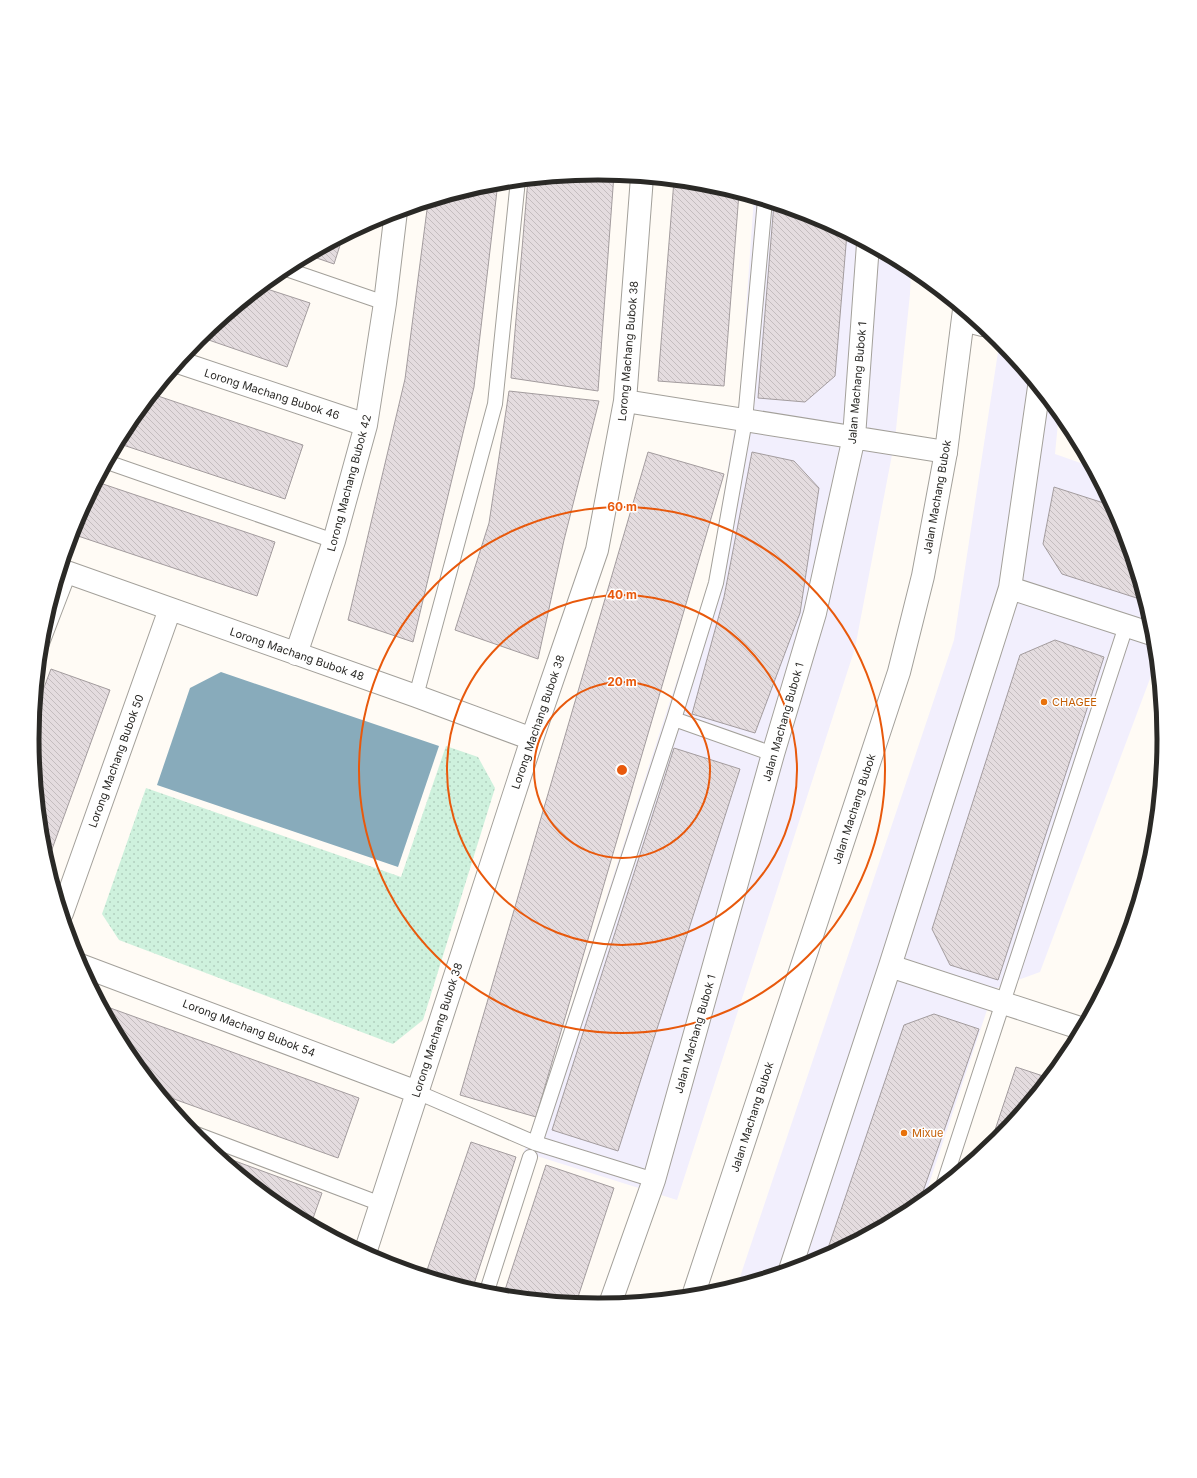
<svg xmlns="http://www.w3.org/2000/svg" width="1197" height="1478" viewBox="0 0 1197 1478" font-family="Inter,sans-serif">
	<style>
		.commercial { fill: #f2effd }
		.park { fill: url(#park-dots) }
		.water { fill: #88abbb }
		.building { fill: url(#building-back-hatch); stroke: #a39c9e }
		.lines { fill: none; stroke-linecap: round; stroke-linejoin: round }
		.lane-casing { stroke: #a3a09a; stroke-width: 16 }
		.street-casing { stroke: #a3a09a; stroke-width: 24 }
		.secondary-casing { stroke: #a3a09a; stroke-width: 24 }
		.lane { stroke: #fff; stroke-width: 14 }
		.street { stroke: #fff; stroke-width: 22 }
		.secondary { stroke: #fff; stroke-width: 22 }
		.ring { fill: none; stroke: #e8590c; stroke-width: 2 }
		.food-dot { fill: #e8710a; stroke: #fff; stroke-width: 1.5 }
		.labels { text-anchor: middle; stroke-width: 3; stroke-linejoin: round; paint-order: stroke }
		.street-label { font-size: 11px; fill: #2a2926; stroke: #fff }
		.food-label { font-size: 11px; fill: #c56008; stroke: #fff; text-anchor: start }
		.rim { fill: none; stroke: #2a2926; stroke-width: 5 }
		.centre { fill: #e8590c; stroke: #fff; stroke-width: 2 }
		.ring-label { font-size: 12px; text-anchor: middle; font-weight: bold; fill: #e8590c; stroke: #fff; stroke-width: 3; stroke-linejoin: round; paint-order: stroke }
	</style>
	<defs>
		<pattern id="park-dots" width="8" height="8" patternUnits="userSpaceOnUse"><rect width="8" height="8" fill="#cef1dd"/><path d="M2 2h.1M6 6h.1" fill="none" stroke="#b1cfbe" stroke-width="1.8" stroke-linecap="round"/></pattern>
		<pattern id="building-back-hatch" width="6" height="6" patternUnits="userSpaceOnUse"><rect width="6" height="6" fill="#e4dcdf"/><path d="M-1 5l2 2M0 0l6 6M5-1l2 2" fill="none" stroke="#c4bdbf"/></pattern>
	</defs>
	<rect width="100%" height="100%" fill="#fffbf5"/>
	<path class="commercial" d="M 754,197 L 816,216 L 911,267 L 910,294 L 895,439 L 855,648 L 677,1200 L 524,1152 L 667,710 L 709,583 L 740,395 Z
		M 1000,339 L 1059,412 L 1055,454 L 1092,467 L 1122,522 L 1154,629 L 1157,660 L 1040,972 L 994,989 L 923,1202 L 913,1210 L 815,1262 L 737,1286 L 954,640 Z"/>
	<path class="park" d="M 446,746 L 478,757 L 495,788 L 423,1020 L 393,1044 L 119,940 L 102,914 L 146,788 L 401,877 Z"/>
	<path class="water" d="M 221,672 L 439,746 L 398,867 L 157,785 L 190,688 Z"/>
	<path class="building" d="M 599,173 L 614,174 L 598,391 L 511,378 L 528,179 Z
		M 674,180 L 709,183 L 739,193 L 724,386 L 658,381 Z
		M 498,182 L 474,387 L 413,642 L 348,620 L 405,379 L 428,202 L 488,183 Z
		M 774,203 L 816,216 L 847,233 L 835,376 L 805,402 L 758,398 Z
		M 343,236 L 334,264 L 308,255 Z
		M 261,287 L 310,303 L 287,367 L 200,337 Z
		M 509,391 L 599,401 L 564,540 L 538,659 L 455,630 L 489,523 Z
		M 152,394 L 303,445 L 285,499 L 117,443 L 128,424 Z
		M 648,452 L 724,474 L 536,1117 L 460,1095 Z
		M 752,452 L 794,461 L 819,488 L 800,613 L 755,733 L 692,714 L 724,597 Z
		M 97,482 L 275,542 L 257,596 L 72,534 L 75,522 Z
		M 1054,487 L 1113,506 L 1122,522 L 1146,601 L 1062,574 L 1043,544 Z
		M 1055,640 L 1104,657 L 998,980 L 950,965 L 932,929 L 1020,655 Z
		M 51,669 L 110,690 L 47,863 L 43,849 L 32,739 L 34,714 Z
		M 674,748 L 740,769 L 618,1151 L 552,1130 Z
		M 102,1005 L 359,1098 L 338,1158 L 160,1094 L 127,1054 Z
		M 934,1014 L 979,1029 L 918,1206 L 913,1210 L 825,1257 L 904,1025 Z
		M 1016,1067 L 1049,1078 L 999,1140 L 989,1148 Z
		M 471,1142 L 516,1157 L 472,1290 L 425,1276 Z
		M 216,1154 L 322,1193 L 311,1224 L 284,1210 Z
		M 546,1165 L 614,1188 L 576,1303 L 503,1296 Z"/>
	<g class="lines">
		<defs>
			<path id="lane" d="M 283,268 L 385,303
				M 107,462 L 334,541
				M 41,646 L 69,573
				M 416,696 L 495,404 L 518,180
				M 674,719 L 773,754
				M 417,1092 L 535,1143 L 654,1180
				M 191,1132 L 381,1204
				M 535,1143 L 674,719 L 716,583 L 745,420 L 765,200
				M 943,1186 L 1126,626
				M 486,1294 L 530,1157"/>
			<path id="street" d="M 963,320 L 983,325
				M 178,362 L 366,425
				M 625,401 L 946,452
				M 61,570 L 416,696 L 532,739
				M 1010,588 L 1155,635
				M 296,654 L 334,541 L 366,425 L 385,303 L 396,211
				M 62,913 L 170,609
				M 80,965 L 417,1092
				M 890,966 L 1083,1029
				M 365,1253 L 532,739 L 597,550 L 625,401 L 642,177
				M 790,1270 L 890,966 L 1010,588 L 1039,387
				M 610,1304 L 654,1180 L 773,754 L 815,613 L 854,437 L 868,244"/>
			<path id="secondary" d="M 693,1296 L 899,672 L 923,576 L 946,452 L 964,310"/>
		</defs>
		<use href="#lane" class="lane-casing"/>
		<use href="#street" class="street-casing"/>
		<use href="#secondary" class="secondary-casing"/>
		<use href="#lane" class="lane"/>
		<use href="#street" class="street"/>
		<use href="#secondary" class="secondary"/>
	</g>
	<g class="ring">
		<circle cx="622" cy="770" r="88"/>
		<circle cx="622" cy="770" r="175"/>
		<circle cx="622" cy="770" r="263"/>
	</g>
	<g class="food-dot">
		<circle cx="1044" cy="702" r="4"/>
		<circle cx="904" cy="1133" r="4"/>
	</g>
	<g class="labels">
		<g class="street-label">
			<text transform="translate(628 351) rotate(-85)" y="4">Lorong Machang Bubok 38</text>
			<text transform="translate(857 383) rotate(-85)" y="4">Jalan Machang Bubok 1</text>
			<text transform="translate(272 394) rotate(18)" y="4">Lorong Machang Bubok 46</text>
			<text transform="translate(349 483) rotate(-75)" y="4">Lorong Machang Bubok 42</text>
			<text transform="translate(937 497) rotate(-80)" y="4">Jalan Machang Bubok</text>
			<text transform="translate(297 654) rotate(19)" y="4">Lorong Machang Bubok 48</text>
			<text transform="translate(538 722) rotate(-71)" y="4">Lorong Machang Bubok 38</text>
			<text transform="translate(783 722) rotate(-74)" y="4">Jalan Machang Bubok 1</text>
			<text transform="translate(116 761) rotate(-70)" y="4">Lorong Machang Bubok 50</text>
			<text transform="translate(854 809) rotate(-72)" y="4">Jalan Machang Bubok</text>
			<text transform="translate(249 1028) rotate(21)" y="4">Lorong Machang Bubok 54</text>
			<text transform="translate(437 1030) rotate(-72)" y="4">Lorong Machang Bubok 38</text>
			<text transform="translate(695 1034) rotate(-74)" y="4">Jalan Machang Bubok 1</text>
			<text transform="translate(752 1117) rotate(-72)" y="4">Jalan Machang Bubok</text>
		</g>
		<g class="food-label">
			<text x="1052" y="706">CHAGEE</text>
			<text x="912" y="1137">Mixue</text>
		</g>
	</g>
	<path d="M0 0H1197V1478H0ZM39 739a559 559 0 1 1 1118 0a559 559 0 1 1-1118 0Z" fill="#fff" fill-rule="evenodd"/>
	<path class="rim" d="M39 739a559 559 0 1 1 1118 0a559 559 0 1 1-1118 0Z"/>
	<circle cx="622" cy="770" r="6" class="centre"/>
	<g class="ring-label">
		<text x="622" y="511">60 m</text>
		<text x="622" y="599">40 m</text>
		<text x="622" y="686">20 m</text>
	</g>
</svg>
